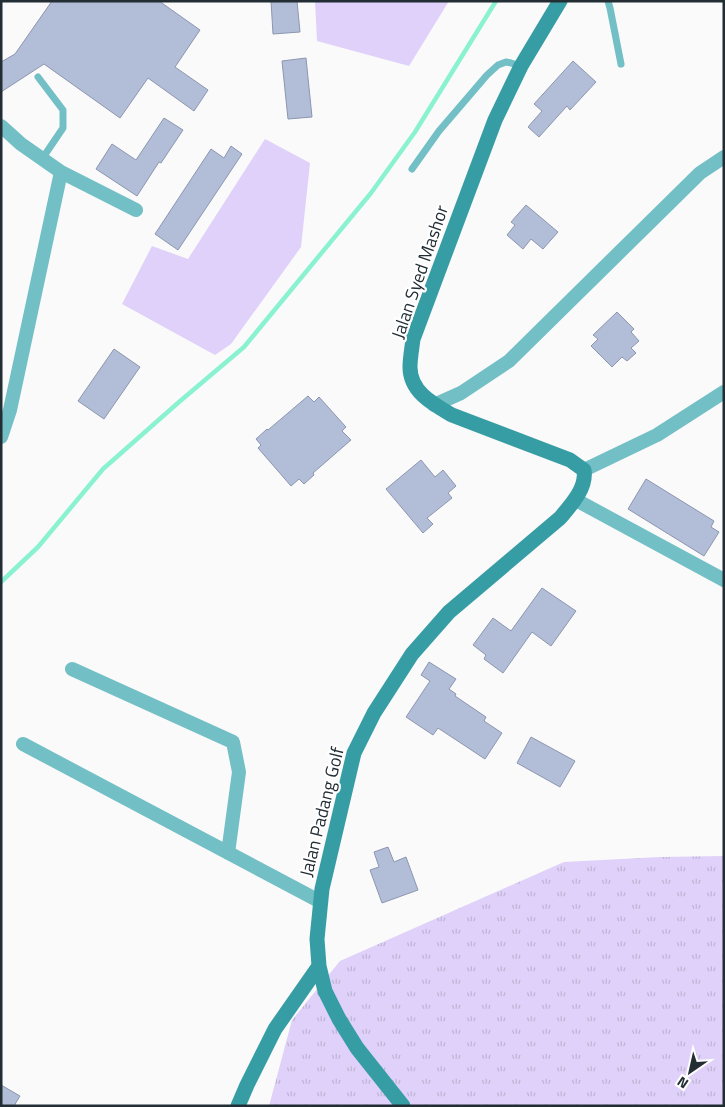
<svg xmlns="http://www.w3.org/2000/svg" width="725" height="1107" viewBox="0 0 725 1107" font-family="'Titillium Web',sans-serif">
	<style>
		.grass { fill: url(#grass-tufts) }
		.pitch { fill: #dfd1f9 }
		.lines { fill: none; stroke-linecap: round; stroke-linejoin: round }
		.stream { stroke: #8af2d0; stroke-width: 4.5 }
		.building { fill: #b2bdd8; stroke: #8c96b0 }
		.lane { stroke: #72bfc6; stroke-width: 7 }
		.street { stroke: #72bfc6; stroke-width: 14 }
		.secondary { stroke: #379da5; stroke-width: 15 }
		.labels { text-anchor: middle; stroke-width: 4.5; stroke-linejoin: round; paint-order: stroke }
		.street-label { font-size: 18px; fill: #222d34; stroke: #fff }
	</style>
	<defs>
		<pattern id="grass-tufts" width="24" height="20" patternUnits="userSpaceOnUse" patternTransform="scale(1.25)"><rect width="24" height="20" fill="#dfd1f9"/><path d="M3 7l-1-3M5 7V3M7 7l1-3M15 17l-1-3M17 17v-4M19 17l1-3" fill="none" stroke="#bfb4d6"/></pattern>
	</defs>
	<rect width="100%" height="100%" fill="#fafafa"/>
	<path class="grass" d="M 724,856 L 724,1106 L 269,1106 L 292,1020 L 340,961 L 564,862 L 660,857 Z"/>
	<path class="pitch" d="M 315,1 L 449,1 L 409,66 L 317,41 Z
		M 265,139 L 310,163 L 301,247 L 231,344 L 215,355 L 122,304 L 152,246 L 188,259 Z"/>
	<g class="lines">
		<path class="stream" d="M 1,582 L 38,547 L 103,469 L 179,402 L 244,347 L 371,193 L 415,132 L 496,1"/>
	</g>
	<path class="building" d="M 52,1 L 159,1 L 200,30 L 175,67 L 208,90 L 194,111 L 148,78 L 120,118 L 44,64 L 1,92 L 1,62 L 15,54 Z
		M 271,1 L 297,1 L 300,32 L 273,34 Z
		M 306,58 L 312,117 L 288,119 L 282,61 Z
		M 573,61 L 596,82 L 570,110 L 567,106 L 539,137 L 528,127 L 542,111 L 534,104 Z
		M 164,118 L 183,130 L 161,163 L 159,162 L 137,196 L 96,169 L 112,144 L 136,160 Z
		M 231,146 L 242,154 L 178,250 L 155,234 L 211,149 L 224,158 Z
		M 526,205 L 558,232 L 543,249 L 531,239 L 523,249 L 507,235 L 515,225 L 511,222 Z
		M 617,312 L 634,329 L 631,332 L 639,341 L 631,348 L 636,353 L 627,361 L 622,357 L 612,367 L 591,346 L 598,339 L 593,335 Z
		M 114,349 L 140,367 L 104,419 L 78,401 Z
		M 308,396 L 314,402 L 319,397 L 346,427 L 342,431 L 351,440 L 313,473 L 314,475 L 304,484 L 299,479 L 291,486 L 258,448 L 261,445 L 256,439 L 267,429 L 268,430 Z
		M 421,460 L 435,477 L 443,470 L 456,486 L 448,493 L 452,498 L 427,518 L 433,524 L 423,533 L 386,489 Z
		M 646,479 L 714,521 L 711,527 L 719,532 L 704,556 L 628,509 Z
		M 542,588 L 576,611 L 551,646 L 532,632 L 503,673 L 484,659 L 486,655 L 473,645 L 493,618 L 511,631 Z
		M 429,662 L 456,679 L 449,689 L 456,694 L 455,696 L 486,717 L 484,721 L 502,733 L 485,759 L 438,728 L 433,735 L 406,717 L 430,681 L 421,675 Z
		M 531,737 L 575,761 L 560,787 L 517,763 Z
		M 388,847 L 394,862 L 406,857 L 418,890 L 382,903 L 370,870 L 379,867 L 374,852 Z
		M 1,1085 L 20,1096 L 14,1106 L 1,1106 Z"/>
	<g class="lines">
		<path class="lane" d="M 608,1 L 610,8 L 621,64
			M 38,77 L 63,110 L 63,128 L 42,159
			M 412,169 L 439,131 L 487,75 L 498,65 L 506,62 L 511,63 L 521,66"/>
		<path class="street" d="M 1,126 L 21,144 L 61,172 L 136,210
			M 434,405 L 461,393 L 509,361 L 700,173 L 724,157
			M 1,437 L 10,410 L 61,172
			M 584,470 L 657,435 L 724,392
			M 576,500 L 724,580
			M 72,669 L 233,742 L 239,772 L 228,853
			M 23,744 L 321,902"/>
		<path class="secondary" d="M 238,1106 L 247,1085 L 275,1029 L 319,966
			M 403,1106 L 357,1048 L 339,1019 L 325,991 L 319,966 L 317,939 L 322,889 L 354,753 L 374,713 L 412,654 L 449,612 L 560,518 C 571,505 587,488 584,470 L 570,460 L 452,415 C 433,404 410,392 410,367 C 410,358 412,348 413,339 L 495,120 L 521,66 L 560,1"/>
	</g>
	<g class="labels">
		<g class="street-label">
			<text transform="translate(420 272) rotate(-71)" y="6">Jalan Syed Mashor</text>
			<text transform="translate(322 812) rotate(-76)" y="6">Jalan Padang Golf</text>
		</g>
	</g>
	<rect width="725" height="1107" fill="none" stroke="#222d34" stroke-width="5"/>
	<g transform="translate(690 1072) rotate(214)" stroke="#ffffff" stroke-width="4" paint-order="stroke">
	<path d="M0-4L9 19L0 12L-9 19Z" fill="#222d34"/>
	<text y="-8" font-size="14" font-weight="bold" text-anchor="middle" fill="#222d34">N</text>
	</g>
</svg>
